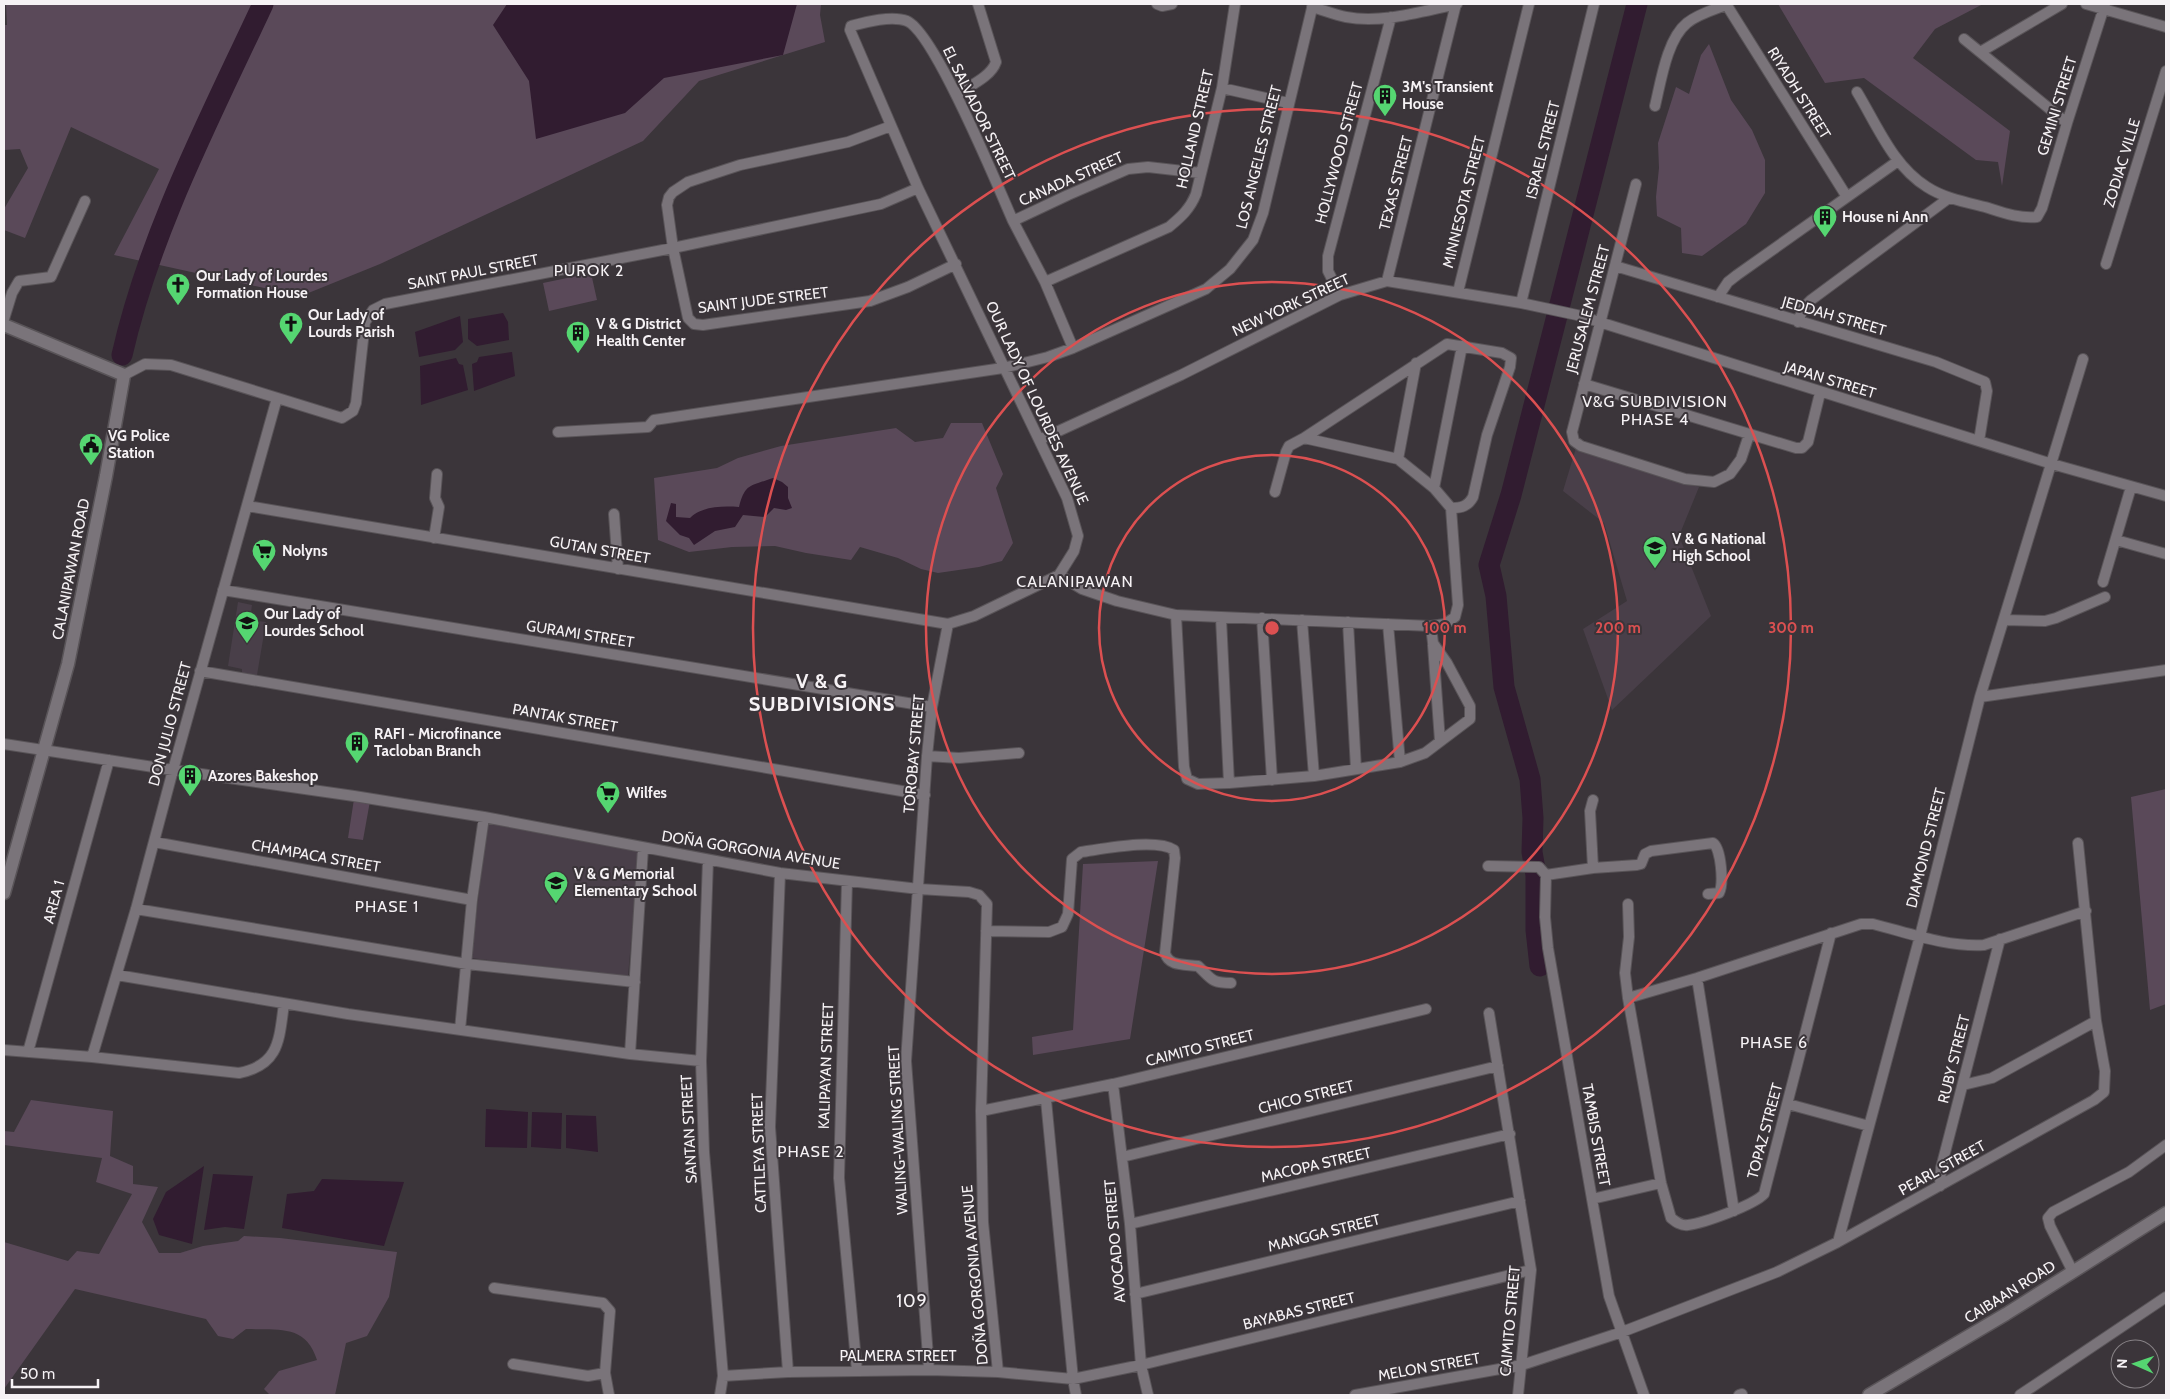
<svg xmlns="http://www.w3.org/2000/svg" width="2170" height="1399" viewBox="0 0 2170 1399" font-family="Cabin,sans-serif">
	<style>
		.built { fill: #493f49 }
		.green { fill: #5a4959 }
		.water { fill: #311c30 }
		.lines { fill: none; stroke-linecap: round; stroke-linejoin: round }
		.river { stroke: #311c30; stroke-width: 21 }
		.minor-casing { stroke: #595458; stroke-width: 12 }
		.tertiary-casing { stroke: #595458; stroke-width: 15 }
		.minor { stroke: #7a747a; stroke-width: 10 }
		.tertiary { stroke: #7a747a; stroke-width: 12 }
		.ring { fill: none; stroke: #dc5051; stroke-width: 2.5 }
		.labels { text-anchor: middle; stroke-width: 4; stroke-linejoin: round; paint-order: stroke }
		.poi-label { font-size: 15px; font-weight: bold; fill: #f6f2f5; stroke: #3b353a; text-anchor: start }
		.street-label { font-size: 15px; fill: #f6f2f5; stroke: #3b353a }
		.neighbourhood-label { font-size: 16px; letter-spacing: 1px; fill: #f6f2f5; stroke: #3b353a }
		.quarter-label { font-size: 18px; letter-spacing: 1px; fill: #f6f2f5; stroke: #3b353a }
		.district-label { font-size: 20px; font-weight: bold; letter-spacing: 1px; fill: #f6f2f5; stroke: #3b353a }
		.centre { fill: #dc5051; stroke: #3b353a; stroke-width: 2.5 }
		.ring-label { font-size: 15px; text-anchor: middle; font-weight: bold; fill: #dc5051; stroke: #3b353a; stroke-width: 4; stroke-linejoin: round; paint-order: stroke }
	</style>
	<rect width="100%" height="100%" fill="#3b353a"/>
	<path class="built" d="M 1576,448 L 1699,487 L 1679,536 L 1711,616 L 1612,710 L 1583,629 L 1627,601 L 1604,523 L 1563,491 Z
		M 238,602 L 252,605 L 250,620 L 266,622 L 257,675 L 242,673 L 242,669 L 228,666 Z
		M 488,820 L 639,850 L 628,976 L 471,958 Z"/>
	<path class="green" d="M 6,4 L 821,4 L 820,15 L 825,42 L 699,81 L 643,141 L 380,264 L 301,296 L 114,255 L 159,169 L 71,127 L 25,238 L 4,230 L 4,209 L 28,168 L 20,149 L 4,150 L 4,25 L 7,25 Z
		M 1778,4 L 1983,4 L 1935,29 L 1913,58 L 2010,131 L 2002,186 L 1998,162 L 1976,160 L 1864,78 L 1825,83 Z
		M 1709,44 L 1731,100 L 1752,130 L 1765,160 L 1765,193 L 1746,224 L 1702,256 L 1682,253 L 1681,228 L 1657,216 L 1656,197 L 1659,168 L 1658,143 L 1676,87 L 1689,94 L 1701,55 Z
		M 591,273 L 597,300 L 549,311 L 543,283 Z
		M 951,423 L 982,423 L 1003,474 L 996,488 L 1013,543 L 1002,561 L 979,567 L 938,573 L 921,569 L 898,558 L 860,547 L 851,560 L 806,553 L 775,546 L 732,547 L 689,552 L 658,540 L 654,478 L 717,468 L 738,458 L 781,446 L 896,428 L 915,442 L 943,438 Z
		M 2166,789 L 2166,1004 L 2150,1010 L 2131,797 Z
		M 354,799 L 370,801 L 363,840 L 348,838 Z
		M 1158,861 L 1130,1039 L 1033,1055 L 1032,1037 L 1073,1030 L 1083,864 Z
		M 31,1100 L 113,1111 L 110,1156 L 133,1166 L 133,1184 L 158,1187 L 142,1222 L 159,1253 L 180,1253 L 203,1246 L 238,1241 L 244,1236 L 280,1238 L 397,1252 L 389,1297 L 367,1336 L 346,1343 L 335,1395 L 270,1395 L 264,1389 L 279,1371 L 317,1360 C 306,1324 278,1330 246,1329 L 233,1339 L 218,1336 L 206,1319 L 75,1289 L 4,1389 L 4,1242 L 68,1261 L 77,1251 L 99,1254 L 132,1194 L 96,1182 L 102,1158 L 4,1145 L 4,1131 L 14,1132 Z"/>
	<path class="water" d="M 507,4 L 797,4 L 783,55 L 664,78 L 625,113 L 536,139 L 529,81 L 493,25 Z
		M 503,313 L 508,322 L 509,340 L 477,346 L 468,339 L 468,319 Z
		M 460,316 L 463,342 L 455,350 L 419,357 L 415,332 Z
		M 512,352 L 515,376 L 474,391 L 472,364 L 477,362 L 479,357 Z
		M 456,358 L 459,364 L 463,365 L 468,390 L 421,405 L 420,366 Z
		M 773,478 L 782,482 L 788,487 L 788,498 L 792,508 L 786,510 L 774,508 L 765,517 L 743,515 L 735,527 L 715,531 L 694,545 L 689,538 L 680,535 L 666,521 L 671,503 L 676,504 L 676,517 L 690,518 C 702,506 722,506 739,507 C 745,483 751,486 773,478 Z
		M 486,1109 L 528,1112 L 527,1148 L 485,1147 Z
		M 532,1112 L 562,1113 L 561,1149 L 531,1147 Z
		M 566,1115 L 596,1116 L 598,1152 L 566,1148 Z
		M 204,1166 L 192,1244 L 159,1235 L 153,1219 L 166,1192 Z
		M 213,1174 L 253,1176 L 244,1229 L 225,1227 L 204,1230 Z
		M 322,1179 L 404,1182 L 384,1246 L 282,1228 L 287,1194 L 314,1191 Z"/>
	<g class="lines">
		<path class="river" d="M 122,355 C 150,232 210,118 263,4
			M 1540,966 L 1536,930 L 1536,875 L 1532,852 L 1533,818 L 1530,779 L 1504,687 L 1496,596 L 1489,565 L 1511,495 L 1637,4"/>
		<defs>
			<path id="minor" d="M 1157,4 L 1162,6 L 1172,4
				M 1726,4 L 1847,197
				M 2086,4 L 2166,27
				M 1312,7 C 1323,10 1335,15 1346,17 C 1382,24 1422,11 1457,4
				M 1964,39 L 2067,123
				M 1982,51 L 2062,4
				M 1222,88 L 1288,103
				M 1857,92 C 1877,125 1893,166 1927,187 C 1944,198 1965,202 1985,207 C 2001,212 2019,219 2037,217 L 2042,208 L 2067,123 L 2105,4
				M 956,95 C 969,86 991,77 996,62 L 978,4
				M 1655,106 C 1661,81 1667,39 1687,23 C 1698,14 1713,10 1726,5
				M 891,126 L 848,142 L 740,165 L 688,182 L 673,192 L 669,197 L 667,205 L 673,248 L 688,318 L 694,324 L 703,325 L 870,301 L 908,287 L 956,264
				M 1201,173 L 1148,167 L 1128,169 L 1068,195 L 1013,221 L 1045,282 L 1169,227 C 1181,217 1190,209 1196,194 L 1222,88 L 1235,4
				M 1636,184 L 1572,432 L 1574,441 L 1581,446 L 1685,479 L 1714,482 L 1730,474 L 1741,459 L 1749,435
				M 2106,264 L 2166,71
				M 1615,266 L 1936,362 L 1985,382 L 1987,391 L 1979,441
				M 1387,281 L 1456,4
				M 1045,282 L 1073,348
				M 1458,292 L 1529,4
				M 1340,295 L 1328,271 L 1328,256 L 1391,17
				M 1718,297 L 1728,282 L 1737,275 L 1898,161
				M 1521,303 L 1594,4
				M 4,319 L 12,293 L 19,281 L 51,277 L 85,201
				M 1798,322 L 1803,308 L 1811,300 L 1949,198
				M 124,375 L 145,364 L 171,365 L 342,418 L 353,411 L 356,403 L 365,322 L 373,310 L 385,304 L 673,248 L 881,204 L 918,188
				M 1584,384 L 1796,448 L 1802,448 L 1808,442 L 1820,393
				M 558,432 L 648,427 L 654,420 L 1003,368 L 1048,357 L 1073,348 L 1206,289 L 1230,269 L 1253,240 L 1263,213 L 1313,4
				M 1039,440 L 1181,375 L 1340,295 L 1387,281 L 1521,303 L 1577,315 L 2052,464 L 2166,496
				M 1398,459 L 1416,363
				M 1434,488 L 1462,346
				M 1275,492 L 1286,452 L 1289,446 L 1304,438
				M 247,506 L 948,624 L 974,616 L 1059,575 L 1074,551 L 1078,536 L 1067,498 L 918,188 L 850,30 L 851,26 C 866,22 892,15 907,21 C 935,33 998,187 1013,221
				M 614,514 L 618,569
				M 434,538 L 439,507 L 435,498 L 437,474
				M 2116,540 L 2166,554
				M 1059,575 L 1082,589 L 1117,601 L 1176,615 L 1431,626 L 1445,624 L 1455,617 L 1458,605 L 1451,508 L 1434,488 L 1398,459 L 1304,438 L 1447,344 L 1502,353 L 1511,358 L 1510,367 L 1487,435 L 1473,497 C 1468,506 1462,508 1451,508
				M 2103,582 L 2131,487
				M 223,590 L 932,707
				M 1176,615 L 1184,767 L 1187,779 L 1198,784 L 1229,783 L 1314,776 L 1400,762 L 1425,753 L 1470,719 L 1470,706 L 1447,663 L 1433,643 L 1431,626
				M 1221,618 L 1229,783
				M 1262,618 L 1272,780
				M 1302,620 L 1314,776
				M 2004,620 L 2045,621 L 2056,618 L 2105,597
				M 1348,622 L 1356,769
				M 1388,624 L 1400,762
				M 1433,645 L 1440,741
				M 200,671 L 925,795
				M 1980,697 L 2166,670
				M 4,744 L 173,770 L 354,796 L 484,817 L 780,873 L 919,889 L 969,892 L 979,895 L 987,904 L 981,1111 L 983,1222 L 998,1372
				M 927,756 L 959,758 L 1019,753
				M 154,842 L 472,900
				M 708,860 L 701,1061 L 704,1152 L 723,1376 L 720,1395
				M 1488,866 L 1539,867 L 1546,875
				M 1593,868 L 1590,811 L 1593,800
				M 780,873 L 770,1127 L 788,1372
				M 1546,875 L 1545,917 L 1548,948 L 1609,1296 L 1644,1395
				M 1546,875 L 1593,868 L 1637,865 L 1641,864 L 1645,854 L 1651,851 L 1713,843 C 1721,848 1724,884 1719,893 L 1708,894
				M 847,881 L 839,1178 L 857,1371
				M 1628,904 L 1629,937 L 1625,973 L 1628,998 L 1661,1183 L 1671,1218 C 1676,1222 1681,1226 1688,1225 C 1704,1223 1754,1205 1764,1194 L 1831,933
				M 136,909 L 467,964 L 635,982
				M 986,931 L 1049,932 L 1062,927 L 1068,914 L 1072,859 L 1081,852 C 1103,849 1156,838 1174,850 L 1175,858 L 1165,953 C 1169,967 1185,964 1198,966 C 1212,979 1211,983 1231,983
				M 117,975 L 348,1014 L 630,1054 L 701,1061
				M 1697,978 L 1734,1211
				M 1628,998 L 1697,978 L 1861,924 L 1873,924 C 1909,933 1946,947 1984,945 L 2086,911
				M 1489,1013 L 1531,1270 L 1518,1395
				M 460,1030 L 472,900 L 484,817
				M 4,1050 L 92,1057 L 239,1073 C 280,1065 279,1039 284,1004
				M 28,1052 L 109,760
				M 630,1054 L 643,848
				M 92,1057 L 136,909 L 173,770 L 277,398
				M 1113,1084 L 1130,1224 L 1141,1365 L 1148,1395
				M 1963,1085 L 1992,1078 L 2096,1021
				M 1046,1100 L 1073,1379 L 1076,1395
				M 1788,1104 L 1869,1126
				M 981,1111 L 1113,1084 L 1426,1009
				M 1122,1157 L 1498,1066
				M 1940,1186 L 1941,1168 L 2000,939
				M 1592,1199 L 1661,1183
				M 1130,1224 L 1510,1134
				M 1838,1242 L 1920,936 L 1980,697 L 2083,359
				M 2073,1272 L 2050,1226 L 2048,1218 L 2053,1212 L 2129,1172 L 2166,1145
				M 494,1288 L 603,1303 L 610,1311 L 605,1373 L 609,1395
				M 1135,1294 L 1520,1201
				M 513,1364 L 588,1376 L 605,1373
				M 929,1370 L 906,1061 L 927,756 L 932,707 L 948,624
				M 723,1376 L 788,1372 L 929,1370 L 998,1372 L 1073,1379 L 1141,1365 L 1531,1270
				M 1355,1395 L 1522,1365 L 1622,1332 L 1777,1272 L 1838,1242 L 2094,1100 L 2104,1092 L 2105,1071 L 2096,1021 L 2078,843
				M 1739,1395 L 1742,1394
				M 2020,1395 L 2166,1297"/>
			<path id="tertiary" d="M 4,325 L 124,375 L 106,476 L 68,664 L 4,893
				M 1869,1395 L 2006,1314 L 2166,1213"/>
		</defs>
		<use href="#minor" class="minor-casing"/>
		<use href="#tertiary" class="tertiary-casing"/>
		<use href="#minor" class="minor"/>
		<use href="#tertiary" class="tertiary"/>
	</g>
	<g class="ring">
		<circle cx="1272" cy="628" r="173"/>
		<circle cx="1272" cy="628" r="346"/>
		<circle cx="1272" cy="628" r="519"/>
	</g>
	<defs>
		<symbol id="building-pin" viewBox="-11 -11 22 30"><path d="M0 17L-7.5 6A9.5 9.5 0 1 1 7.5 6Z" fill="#55d671" stroke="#3b353a"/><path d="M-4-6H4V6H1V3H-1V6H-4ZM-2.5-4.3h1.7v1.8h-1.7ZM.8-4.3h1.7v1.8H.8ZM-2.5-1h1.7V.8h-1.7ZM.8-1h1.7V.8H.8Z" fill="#111"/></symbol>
		<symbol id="church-pin" viewBox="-11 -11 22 30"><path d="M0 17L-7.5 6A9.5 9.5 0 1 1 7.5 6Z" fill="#55d671" stroke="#3b353a"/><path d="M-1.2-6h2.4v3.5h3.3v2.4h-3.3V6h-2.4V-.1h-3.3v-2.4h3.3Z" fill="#111"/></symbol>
		<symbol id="civic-pin" viewBox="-11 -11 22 30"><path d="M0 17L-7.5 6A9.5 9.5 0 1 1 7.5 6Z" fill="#55d671" stroke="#3b353a"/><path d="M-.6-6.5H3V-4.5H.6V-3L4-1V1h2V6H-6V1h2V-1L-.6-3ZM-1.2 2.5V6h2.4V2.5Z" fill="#111"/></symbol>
		<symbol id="school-pin" viewBox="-11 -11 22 30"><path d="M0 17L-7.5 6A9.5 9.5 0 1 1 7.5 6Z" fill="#55d671" stroke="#3b353a"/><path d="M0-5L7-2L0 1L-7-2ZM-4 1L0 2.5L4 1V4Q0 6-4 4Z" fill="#111"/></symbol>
		<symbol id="supermarket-pin" viewBox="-11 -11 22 30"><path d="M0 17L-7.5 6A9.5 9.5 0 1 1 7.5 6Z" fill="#55d671" stroke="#3b353a"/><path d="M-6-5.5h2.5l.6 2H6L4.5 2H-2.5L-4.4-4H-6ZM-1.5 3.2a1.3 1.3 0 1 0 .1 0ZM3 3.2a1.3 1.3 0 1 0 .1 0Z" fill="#111"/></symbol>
	</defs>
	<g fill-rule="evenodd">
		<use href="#building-pin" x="1371" y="82" width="28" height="38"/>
		<use href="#building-pin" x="1811" y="203" width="28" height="38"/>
		<use href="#church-pin" x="164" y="271" width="28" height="38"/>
		<use href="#church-pin" x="277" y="310" width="28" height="38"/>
		<use href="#building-pin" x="564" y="319" width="28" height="38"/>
		<use href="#civic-pin" x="77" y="431" width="28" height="38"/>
		<use href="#school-pin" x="1641" y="534" width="28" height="38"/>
		<use href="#supermarket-pin" x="250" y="537" width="28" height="38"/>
		<use href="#school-pin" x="233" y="609" width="28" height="38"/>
		<use href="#building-pin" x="343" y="729" width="28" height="38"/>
		<use href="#building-pin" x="176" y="762" width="28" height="38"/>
		<use href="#supermarket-pin" x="594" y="779" width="28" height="38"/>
		<use href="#school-pin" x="542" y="869" width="28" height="38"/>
	</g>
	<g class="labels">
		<g class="poi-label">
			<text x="1402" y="92">3M's Transient<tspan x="1402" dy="17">House</tspan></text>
			<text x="1842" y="222">House ni Ann</text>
			<text x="196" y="281">Our Lady of Lourdes<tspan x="196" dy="17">Formation House</tspan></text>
			<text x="308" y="320">Our Lady of<tspan x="308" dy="17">Lourds Parish</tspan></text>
			<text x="596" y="329">V &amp; G District<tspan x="596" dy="17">Health Center</tspan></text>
			<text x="108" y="441">VG Police<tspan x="108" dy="17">Station</tspan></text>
			<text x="1672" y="544">V &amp; G National<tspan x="1672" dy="17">High School</tspan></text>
			<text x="282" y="556">Nolyns</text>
			<text x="264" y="619">Our Lady of<tspan x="264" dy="17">Lourdes School</tspan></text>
			<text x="374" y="739">RAFI - Microfinance<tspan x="374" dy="17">Tacloban Branch</tspan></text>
			<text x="208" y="781">Azores Bakeshop</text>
			<text x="626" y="798">Wilfes</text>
			<text x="574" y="879">V &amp; G Memorial<tspan x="574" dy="17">Elementary School</tspan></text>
		</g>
		<g class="street-label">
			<text transform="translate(1799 93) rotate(58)" y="5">RIYADH STREET</text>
			<text transform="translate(2057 106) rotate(-73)" y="5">GEMINI STREET</text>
			<text transform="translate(979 113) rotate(64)" y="5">EL SALVADOR STREET</text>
			<text transform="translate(1195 129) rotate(-77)" y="5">HOLLAND STREET</text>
			<text transform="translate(1543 150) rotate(-76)" y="5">ISRAEL STREET</text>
			<text transform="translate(1339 153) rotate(-75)" y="5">HOLLYWOOD STREET</text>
			<text transform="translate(1259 157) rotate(-76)" y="5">LOS ANGELES STREET</text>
			<text transform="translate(2122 163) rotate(-73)" y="5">ZODIAC VILLE</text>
			<text transform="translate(1071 179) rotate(-24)" y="5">CANADA STREET</text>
			<text transform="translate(1396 183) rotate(-76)" y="5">TEXAS STREET</text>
			<text transform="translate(1464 202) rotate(-76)" y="5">MINNESOTA STREET</text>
			<text transform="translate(473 272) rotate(-11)" y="5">SAINT PAUL STREET</text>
			<text transform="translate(763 300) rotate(-7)" y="5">SAINT JUDE STREET</text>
			<text transform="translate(1291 305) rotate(-25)" y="5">NEW YORK STREET</text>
			<text transform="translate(1588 309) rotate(-75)" y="5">JERUSALEM STREET</text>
			<text transform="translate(1834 316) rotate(16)" y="5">JEDDAH STREET</text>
			<text transform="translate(1830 380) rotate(17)" y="5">JAPAN STREET</text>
			<text transform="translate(1037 403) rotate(65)" y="5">OUR LADY OF LOURDES AVENUE</text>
			<text transform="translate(600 550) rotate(10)" y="5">GUTAN STREET</text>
			<text transform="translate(71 569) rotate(-79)" y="5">CALANIPAWAN ROAD</text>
			<text transform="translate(580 634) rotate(9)" y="5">GURAMI STREET</text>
			<text transform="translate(565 718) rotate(10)" y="5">PANTAK STREET</text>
			<text transform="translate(170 724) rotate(-75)" y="5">DON JULIO STREET</text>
			<text transform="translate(914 754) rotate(-85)" y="5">TOROBAY STREET</text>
			<text transform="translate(1926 848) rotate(-76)" y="5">DIAMOND STREET</text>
			<text transform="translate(751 850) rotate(9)" y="5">DOÑA GORGONIA AVENUE</text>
			<text transform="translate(316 856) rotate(10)" y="5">CHAMPACA STREET</text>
			<text transform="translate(54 902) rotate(-75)" y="5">AREA 1</text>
			<text transform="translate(1200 1048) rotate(-14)" y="5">CAIMITO STREET</text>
			<text transform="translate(1954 1059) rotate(-76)" y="5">RUBY STREET</text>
			<text transform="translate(826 1066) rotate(-88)" y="5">KALIPAYAN STREET</text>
			<text transform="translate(1306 1097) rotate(-14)" y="5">CHICO STREET</text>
			<text transform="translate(689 1129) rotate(-93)" y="5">SANTAN STREET</text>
			<text transform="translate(898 1130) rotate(-93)" y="5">WALING-WALING STREET</text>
			<text transform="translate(1765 1131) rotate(-75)" y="5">TOPAZ STREET</text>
			<text transform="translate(1596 1135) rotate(80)" y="5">TAMBIS STREET</text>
			<text transform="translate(759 1153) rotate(-92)" y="5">CATTLEYA STREET</text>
			<text transform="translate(1316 1165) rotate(-13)" y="5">MACOPA STREET</text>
			<text transform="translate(1942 1168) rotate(-29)" y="5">PEARL STREET</text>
			<text transform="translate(1324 1233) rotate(-14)" y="5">MANGGA STREET</text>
			<text transform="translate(1115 1241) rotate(-95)" y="5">AVOCADO STREET</text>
			<text transform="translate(975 1275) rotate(-95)" y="5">DOÑA GORGONIA AVENUE</text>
			<text transform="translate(2010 1292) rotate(-32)" y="5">CAIBAAN ROAD</text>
			<text transform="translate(1299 1311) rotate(-14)" y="5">BAYABAS STREET</text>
			<text transform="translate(1510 1321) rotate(-85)" y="5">CAIMITO STREET</text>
			<text x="898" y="1361">PALMERA STREET</text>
			<text transform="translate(1429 1367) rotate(-10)" y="5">MELON STREET</text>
		</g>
		<g class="neighbourhood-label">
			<text x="589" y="276">PUROK 2</text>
			<text x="1655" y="407">V&amp;G SUBDIVISION<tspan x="1655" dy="18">PHASE 4</tspan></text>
			<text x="1075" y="587">CALANIPAWAN</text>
			<text x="387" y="912">PHASE 1</text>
			<text x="1774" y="1048">PHASE 6</text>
			<text x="811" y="1157">PHASE 2</text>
		</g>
		<g class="quarter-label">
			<text x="912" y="1307">109</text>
		</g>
		<g class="district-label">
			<text x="822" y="688">V &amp; G<tspan x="822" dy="23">SUBDIVISIONS</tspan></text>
		</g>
	</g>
	<circle cx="1272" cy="628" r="8" class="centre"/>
	<g class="ring-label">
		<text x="1445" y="633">100 m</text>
		<text x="1618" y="633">200 m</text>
		<text x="1791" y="633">300 m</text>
	</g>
	<rect width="2170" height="1399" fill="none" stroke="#f6f2f5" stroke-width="10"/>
	<g transform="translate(2135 1364) rotate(272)"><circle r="24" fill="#3b353a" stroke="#868185"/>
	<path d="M0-4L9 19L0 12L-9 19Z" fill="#55d671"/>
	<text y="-8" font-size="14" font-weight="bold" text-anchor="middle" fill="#f6f2f5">N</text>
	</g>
	<path d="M12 1379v8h86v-8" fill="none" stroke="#f6f2f5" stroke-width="2.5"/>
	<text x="20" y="1379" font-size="15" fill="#f6f2f5" stroke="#3b353a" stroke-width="4" paint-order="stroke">50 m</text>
</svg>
